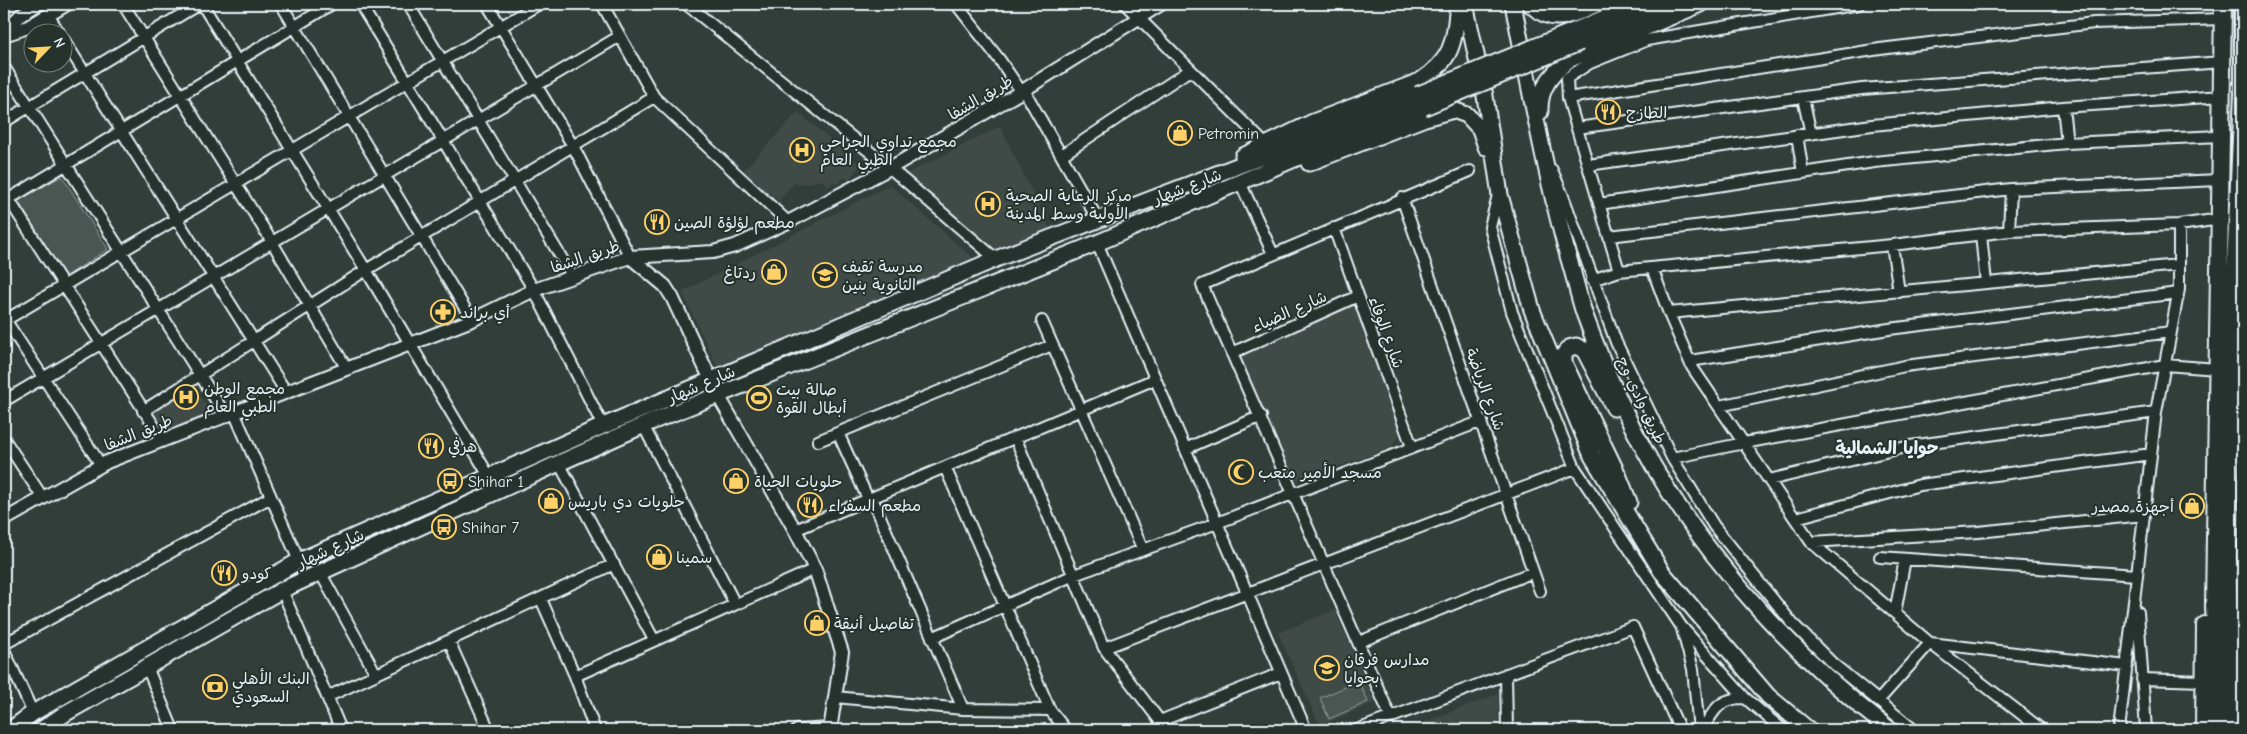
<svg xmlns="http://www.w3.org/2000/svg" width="2247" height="734" viewBox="0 0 2247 734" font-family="'Comic Neue','Playpen Sans Arabic',sans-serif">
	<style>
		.built { fill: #3f4b46 }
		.green { fill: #495651; stroke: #98a4a4 }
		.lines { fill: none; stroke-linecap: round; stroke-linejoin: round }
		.minor-casing { stroke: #e8f1f8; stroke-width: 14 }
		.tertiary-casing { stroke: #e8f1f8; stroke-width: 16 }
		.primary-casing { stroke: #e8f1f8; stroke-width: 19 }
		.trunk-casing { stroke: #e8f1f8; stroke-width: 20 }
		.minor { stroke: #26332d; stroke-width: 10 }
		.tertiary { stroke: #26332d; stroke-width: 12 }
		.primary { stroke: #26332d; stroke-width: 15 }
		.trunk { stroke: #26332d; stroke-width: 16 }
		.trunk-bridge-casing { stroke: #e8f1f8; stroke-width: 20; stroke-linecap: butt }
		.trunk-bridge { stroke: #26332d; stroke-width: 16 }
		.labels { text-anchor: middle; stroke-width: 4; stroke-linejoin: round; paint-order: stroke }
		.street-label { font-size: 16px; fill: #e8f1f8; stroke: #26332d }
		.poi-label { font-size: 16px; fill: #e8f1f8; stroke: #26332d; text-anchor: start }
		.neighbourhood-label { font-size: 18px; font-weight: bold; fill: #e8f1f8; stroke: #26332d }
	</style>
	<rect width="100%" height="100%" fill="#323e39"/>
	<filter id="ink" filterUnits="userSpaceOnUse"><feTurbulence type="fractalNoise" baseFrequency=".02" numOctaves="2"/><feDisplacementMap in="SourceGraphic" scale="10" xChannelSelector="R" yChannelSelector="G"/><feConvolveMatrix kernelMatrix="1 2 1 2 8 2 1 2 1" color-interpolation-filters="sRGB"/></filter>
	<g filter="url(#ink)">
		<path class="built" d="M 4,4 L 31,4 L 4,21 Z
			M 798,112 L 860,165 L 849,180 L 844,177 L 838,184 L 833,182 L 829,186 L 821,180 L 807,184 L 794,183 L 779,201 L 741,173 Z
			M 1000,126 L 1052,233 L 996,253 L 903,176 Z
			M 890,185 L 974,259 L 718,368 L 682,292 Z
			M 1352,303 L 1355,305 L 1398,426 L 1399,436 L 1390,448 L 1297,481 L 1292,476 L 1240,358 L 1244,351 Z
			M 192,385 L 212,413 L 163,433 L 150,409 Z
			M 1335,610 L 1375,702 L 1320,726 L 1278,633 Z
			M 1498,694 L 1498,730 L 1404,730 Z"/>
		<path class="green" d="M 62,176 L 108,249 L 65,277 L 18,201 Z
			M 1359,681 L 1368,702 L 1329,719 L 1320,698 Z"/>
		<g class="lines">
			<defs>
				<path id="minor" d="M 123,4 L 272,242 L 347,369
					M 202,4 L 366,270 L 489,476
					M 281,4 L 472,320
					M 360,4 L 534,290 L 603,426
					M 408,4 L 573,277
					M 487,4 L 573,146 L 630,257
					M 602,4 L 654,97 L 788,222
					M 686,4 L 890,168 L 996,259
					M 956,4 L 999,59 L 1021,91
					M 1125,4 L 1265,144
					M 1859,4 L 1647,40 L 1590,63 L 1567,78 L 1568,98 L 1619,271 L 1892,245 L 2009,231 L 2179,225 L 2220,219
					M 48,15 L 59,32
					M 62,37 L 286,392
					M 4,67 L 226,416
					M 1024,90 L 1098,220
					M 1568,98 L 1880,49 L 2094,23 L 2223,19
					M 1803,98 L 1811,134
					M 2063,107 L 2067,143
					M 4,122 L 199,4
					M 1577,128 L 1862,89 L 2222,62
					M 1797,135 L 1803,173
					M 1062,155 L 1190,70
					M 1588,165 L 1872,125 L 2063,107 L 2222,96
					M 1552,170 L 1563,196 L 1616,342 L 1672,458 L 1714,526 L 1792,623 L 1833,664 L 1914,730
					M 1240,182 L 1273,254
					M 4,192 L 163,440
					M 1498,195 L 1490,227 L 1512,312 L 1575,468 L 1681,626 L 1745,698 L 1783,730
					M 1402,198 L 1540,591
					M 4,202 L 332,4
					M 1599,204 L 1874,162 L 2067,143 L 2221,136
					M 1334,228 L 1412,447
					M 2009,231 L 2011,189
					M 1981,235 L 1986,283
					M 1609,236 L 2011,189 L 2220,180
					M 1097,243 L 1306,730
					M 1892,245 L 1899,292
					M 1652,268 L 1670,316 L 1692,367 L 1811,542 L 1930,643 L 2042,730
					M 1592,280 L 1619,271
					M 1669,313 L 2179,265
					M 4,318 L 101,465
					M 4,321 L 539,4
					M 1042,321 L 1143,550
					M 1232,353 L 1358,296
					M 1690,361 L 1889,329 L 2178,293
					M 4,401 L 620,36
					M 1719,406 L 1905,366 L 2171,332
					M 143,411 L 366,270 L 654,97
					M 234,412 L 299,561
					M 643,425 L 735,604
					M 838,433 L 868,499
					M 1015,437 L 1104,648 L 1160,721 L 1281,673
					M 4,439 L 43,498
					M 818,441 L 1052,345
					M 1185,449 L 1261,416
					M 1672,458 L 1744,443 L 2165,365 L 2217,369
					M 559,463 L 654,640
					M 945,467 L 1050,710 L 1066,730
					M 1769,480 L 1910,446 L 2156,412
					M 872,498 L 963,709
					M 1796,518 L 1920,485 L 2151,454
					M 795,530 L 1155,379
					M 1811,542 L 1978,532 L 2144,515
					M 1880,557 L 2137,575
					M 2237,566 L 2243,566
					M 320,572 L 376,674
					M 282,590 L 341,730
					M 541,599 L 575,676 L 595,730
					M 2138,612 L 2146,730
					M 1895,613 L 1905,559
					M 2239,626 L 2243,626
					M 1682,629 L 1693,669 L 1699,730
					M 932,638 L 1074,575 L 1217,523 L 1482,421
					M 449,641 L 489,730
					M 1359,642 L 1533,572
					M 4,644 L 271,497
					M 1104,648 L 1575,468
					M 4,650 L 33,713
					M 147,667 L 173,730
					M 1506,674 L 1507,730
					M 575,676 L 815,569
					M 2142,679 L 2203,681
					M 2241,691 L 2243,691
					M 327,697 L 614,564
					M 835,697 L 963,709 L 1050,710
					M 1878,701 L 1930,643 L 2127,666
					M 1391,718 L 1202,285 L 1470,171
					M 797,730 L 830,728
					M 1357,730 L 1633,627 L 1680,730
					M 1702,730 C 1715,709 1719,698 1745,698
					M 2119,730 L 2156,412 L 2179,289 L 2179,225"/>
				<path id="tertiary" d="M 4,31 L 22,14 L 38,4
					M 4,35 L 28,27 L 67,4
					M 630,257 L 665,286 L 672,297 L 718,395 L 795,530 L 815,569 L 842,652 L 830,730
					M 4,520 L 107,462 L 472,320 L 534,290 L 630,257 L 713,252 L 735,246 L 788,222 L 890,168 L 1024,90 L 1161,4"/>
				<path id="primary" d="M 1465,4 L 1485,96 L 1500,195 L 1532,310 L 1592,456 L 1662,572 L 1768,696 L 1809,730
					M 1513,4 C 1530,88 1545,173 1568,256 C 1574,275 1578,294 1584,313 C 1603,365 1626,419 1654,467 C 1712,567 1799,660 1890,730
					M 1530,4 C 1554,27 1570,15 1596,4
					M 1540,112 C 1539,88 1551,75 1568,60 L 1701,4
					M 1243,156 L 1313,122 L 1420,81 C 1454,59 1454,41 1458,4
					M 1309,163 L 1425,118 L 1453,110 L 1467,115 L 1480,129 L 1486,147
					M 1614,408 L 1584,350 L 1576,346 L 1569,348 L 1564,354 L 1564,363 L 1619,477 L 1629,502
					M 10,730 L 33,713 L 299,561 L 603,426 L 996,259 L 1315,136
					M 41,730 L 66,713 L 282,590 L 559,463 L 651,422 L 1097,243 L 1320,148"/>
				<path id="trunk" d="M 1575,31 L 1640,4
					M 1580,42 L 1668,4
					M 1315,136 L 1418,95
					M 1320,148 L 1423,107
					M 2204,730 L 2205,625
					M 2218,730 L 2214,605 L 2223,4
					M 2232,730 L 2228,569 L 2234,291 L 2243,94 L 2243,4"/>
			</defs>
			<use href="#minor" class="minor-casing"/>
			<use href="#tertiary" class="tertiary-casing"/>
			<use href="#primary" class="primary-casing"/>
			<use href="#trunk" class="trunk-casing"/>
			<use href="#minor" class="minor"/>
			<use href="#tertiary" class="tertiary"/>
			<use href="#primary" class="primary"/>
			<use href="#trunk" class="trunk"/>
			<defs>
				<path id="trunk-bridge" d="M 1418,95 L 1575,31
					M 1423,107 L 1580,42"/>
			</defs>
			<use href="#trunk-bridge" class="trunk-bridge-casing"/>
			<use href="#trunk-bridge" class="trunk-bridge"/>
		</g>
	</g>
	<defs>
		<symbol id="restaurant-ring" viewBox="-11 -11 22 22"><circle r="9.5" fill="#26332d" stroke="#ffd166" stroke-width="1.5"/><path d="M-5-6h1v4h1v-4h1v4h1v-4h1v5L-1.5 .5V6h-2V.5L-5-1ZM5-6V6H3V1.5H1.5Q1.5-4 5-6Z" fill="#ffd166"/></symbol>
		<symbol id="shop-ring" viewBox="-11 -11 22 22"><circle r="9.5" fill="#26332d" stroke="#ffd166" stroke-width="1.5"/><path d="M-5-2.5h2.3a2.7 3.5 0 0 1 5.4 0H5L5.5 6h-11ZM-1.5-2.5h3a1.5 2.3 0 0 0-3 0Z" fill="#ffd166"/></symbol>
		<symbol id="hospital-ring" viewBox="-11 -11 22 22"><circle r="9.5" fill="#26332d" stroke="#ffd166" stroke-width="1.5"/><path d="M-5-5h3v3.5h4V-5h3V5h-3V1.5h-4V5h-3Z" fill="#ffd166"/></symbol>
		<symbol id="school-ring" viewBox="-11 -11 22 22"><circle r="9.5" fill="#26332d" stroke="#ffd166" stroke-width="1.5"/><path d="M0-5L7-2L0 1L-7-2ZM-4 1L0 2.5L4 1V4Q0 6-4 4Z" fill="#ffd166"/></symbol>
		<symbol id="pharmacy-ring" viewBox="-11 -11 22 22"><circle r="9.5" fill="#26332d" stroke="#ffd166" stroke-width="1.5"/><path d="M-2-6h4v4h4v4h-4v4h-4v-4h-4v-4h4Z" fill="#ffd166"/></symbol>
		<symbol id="stadium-ring" viewBox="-11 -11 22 22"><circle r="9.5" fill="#26332d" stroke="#ffd166" stroke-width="1.5"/><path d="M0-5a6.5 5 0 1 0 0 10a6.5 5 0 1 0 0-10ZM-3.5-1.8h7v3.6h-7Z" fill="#ffd166"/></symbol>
		<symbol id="mosque-ring" viewBox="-11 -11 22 22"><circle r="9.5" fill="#26332d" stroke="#ffd166" stroke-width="1.5"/><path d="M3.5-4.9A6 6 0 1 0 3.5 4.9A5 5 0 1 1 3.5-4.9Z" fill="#ffd166"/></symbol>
		<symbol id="bus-ring" viewBox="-11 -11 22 22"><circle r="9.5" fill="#26332d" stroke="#ffd166" stroke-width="1.5"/><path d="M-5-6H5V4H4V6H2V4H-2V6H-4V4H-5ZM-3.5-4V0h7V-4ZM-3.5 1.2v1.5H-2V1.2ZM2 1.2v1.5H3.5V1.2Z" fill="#ffd166"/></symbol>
		<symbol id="bank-ring" viewBox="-11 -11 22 22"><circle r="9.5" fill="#26332d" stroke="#ffd166" stroke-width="1.5"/><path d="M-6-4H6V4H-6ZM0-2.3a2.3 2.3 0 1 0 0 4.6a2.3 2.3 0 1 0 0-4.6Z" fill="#ffd166"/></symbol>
	</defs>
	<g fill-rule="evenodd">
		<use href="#restaurant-ring" x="1594" y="98" width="28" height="28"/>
		<use href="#shop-ring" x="1166" y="119" width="28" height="28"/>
		<use href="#hospital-ring" x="788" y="136" width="28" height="28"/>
		<use href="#hospital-ring" x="974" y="190" width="28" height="28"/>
		<use href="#restaurant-ring" x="643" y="208" width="28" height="28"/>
		<use href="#shop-ring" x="760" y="258" width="28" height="28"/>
		<use href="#school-ring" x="811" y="261" width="28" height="28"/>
		<use href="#pharmacy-ring" x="429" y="298" width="28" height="28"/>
		<use href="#hospital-ring" x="172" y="383" width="28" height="28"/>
		<use href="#stadium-ring" x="745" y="384" width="28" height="28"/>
		<use href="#restaurant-ring" x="417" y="432" width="28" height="28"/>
		<use href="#mosque-ring" x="1227" y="458" width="28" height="28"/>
		<use href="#bus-ring" x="436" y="467" width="28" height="28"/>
		<use href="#shop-ring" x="722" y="467" width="28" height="28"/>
		<use href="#shop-ring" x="537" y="487" width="28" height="28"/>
		<use href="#restaurant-ring" x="796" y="491" width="28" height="28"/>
		<use href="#shop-ring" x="2178" y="492" width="28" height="28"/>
		<use href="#bus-ring" x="430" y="513" width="28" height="28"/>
		<use href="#shop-ring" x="645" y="543" width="28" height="28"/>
		<use href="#restaurant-ring" x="210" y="559" width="28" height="28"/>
		<use href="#shop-ring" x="803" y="609" width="28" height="28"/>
		<use href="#school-ring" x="1313" y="654" width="28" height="28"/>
		<use href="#bank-ring" x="201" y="673" width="28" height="28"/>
	</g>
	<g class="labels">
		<g class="street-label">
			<text transform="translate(980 97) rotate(-31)" y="6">طريق الشفا</text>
			<text transform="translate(1187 186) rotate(-21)" y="6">شارع شهار</text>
			<text transform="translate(585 256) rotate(-19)" y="6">طريق الشفا</text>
			<text transform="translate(1289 311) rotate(-24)" y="6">شارع الضياء</text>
			<text transform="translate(1387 332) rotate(70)" y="6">شارع الوفاء</text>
			<text transform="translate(701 384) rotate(-23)" y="6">شارع شهار</text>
			<text transform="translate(1486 389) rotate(70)" y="6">شارع الرياضة</text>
			<text transform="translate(1642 400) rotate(65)" y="6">طريق وادي وج</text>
			<text transform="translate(138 432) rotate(-22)" y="6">طريق الشفا</text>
			<text transform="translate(330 548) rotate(-25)" y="6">شارع شهار</text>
		</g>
		<g class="poi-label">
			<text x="1626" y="118">الطازج</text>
			<text x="1198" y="139">Petromin</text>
			<text x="820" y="147">مجمع تداوي الجراحي<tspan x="820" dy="18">الطبي العام</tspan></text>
			<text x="1006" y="201">مركز الرعاية الصحية<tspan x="1006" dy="18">الأولية وسط المدينة</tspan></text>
			<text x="674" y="228">مطعم لؤلؤة الصين</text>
			<text x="842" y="272">مدرسة ثقيف<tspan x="842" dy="18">الثانوية بنين</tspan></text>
			<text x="756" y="278" text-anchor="end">ردتاغ</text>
			<text x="460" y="318">أي براند</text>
			<text x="204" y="394">مجمع الوطن<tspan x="204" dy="18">الطبي العام</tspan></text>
			<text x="776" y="395">صالة بيت<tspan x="776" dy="18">أبطال القوة</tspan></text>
			<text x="448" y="452">هرفي</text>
			<text x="1258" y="478">مسجد الأمير متعب</text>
			<text x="468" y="487">Shihar 1</text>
			<text x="754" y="487">حلويات الحياة</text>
			<text x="568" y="507">حلويات دي باريس</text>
			<text x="828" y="511">مطعم السفراء</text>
			<text x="2174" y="512" text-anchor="end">أجهزة مصدر</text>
			<text x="462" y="533">Shihar 7</text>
			<text x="676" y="563">سمينا</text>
			<text x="242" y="579">كودو</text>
			<text x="834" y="629">تفاصيل أنيقة</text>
			<text x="1344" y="665">مدارس فرقان<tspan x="1344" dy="18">بحوايا</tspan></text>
			<text x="232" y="684">البنك الأهلي<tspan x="232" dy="18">السعودي</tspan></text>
		</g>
		<g class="neighbourhood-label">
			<text x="1887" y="454">حوايا الشمالية</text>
		</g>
	</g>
	<rect width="2247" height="734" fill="none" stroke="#26332d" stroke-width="20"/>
	<rect x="10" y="10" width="2227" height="714" fill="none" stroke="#e8f1f8" stroke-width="2" filter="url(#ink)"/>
	<g transform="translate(48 48) rotate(65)"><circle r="24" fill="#26332d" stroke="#747f7e"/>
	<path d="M0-4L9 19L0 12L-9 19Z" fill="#ffd166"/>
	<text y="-8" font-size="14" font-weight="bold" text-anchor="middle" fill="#e8f1f8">N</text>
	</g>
</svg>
